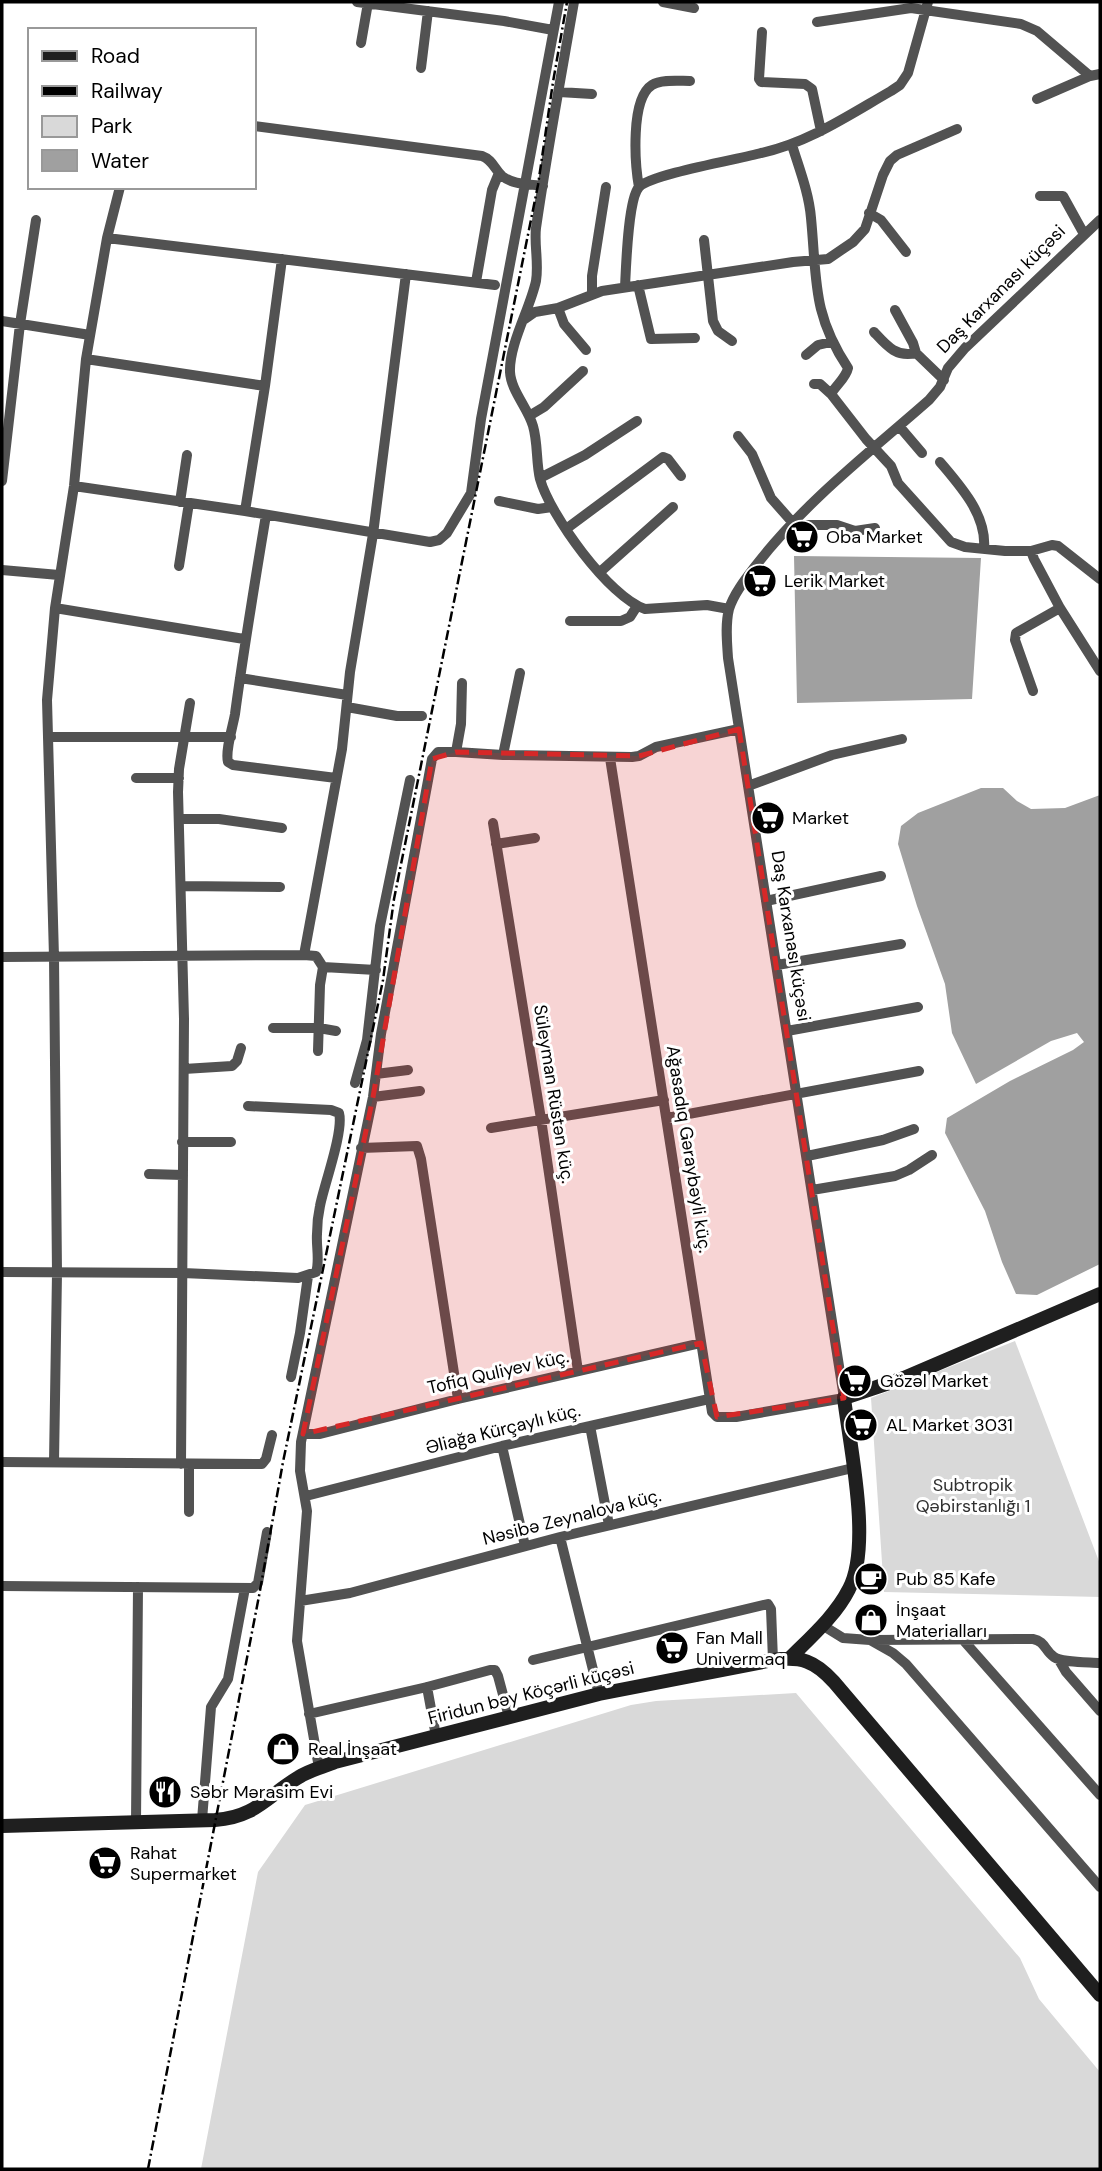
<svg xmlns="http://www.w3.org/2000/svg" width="1102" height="2171" viewBox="0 0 1102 2171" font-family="'DM Sans',sans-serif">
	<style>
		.green { fill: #d9d9d9 }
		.water { fill: #a0a0a0 }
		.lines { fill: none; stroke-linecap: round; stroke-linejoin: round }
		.street { stroke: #525252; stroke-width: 10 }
		.secondary { stroke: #1f1f1f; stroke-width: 14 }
		.rail { stroke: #000; stroke-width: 2.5; stroke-dasharray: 10 3.5 2 3.5; stroke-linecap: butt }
		.marked { fill: #d62828; fill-opacity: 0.2; stroke: #d62828; stroke-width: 5; stroke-dasharray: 14 9; stroke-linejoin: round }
		.labels { text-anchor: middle; stroke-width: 6; stroke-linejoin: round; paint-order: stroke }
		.street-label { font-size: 18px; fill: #000; stroke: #fff }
		.poi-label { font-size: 18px; fill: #000; stroke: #fff; text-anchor: start }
		.park-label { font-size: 18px; fill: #303030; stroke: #fff }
	</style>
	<rect width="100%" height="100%" fill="#fff"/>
	<path class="green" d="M 1015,1341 L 1100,1564 L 1100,1597 L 884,1592 L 871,1398 Z
		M 796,1693 L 1020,1958 L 1039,1999 L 1100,2072 L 1100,2169 L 201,2169 L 258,1872 L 305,1805 L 631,1705 L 656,1701 Z"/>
	<path class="water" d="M 794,556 L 981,558 L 972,699 L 797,703 Z
		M 981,788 L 1003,788 L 1017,801 L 1031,809 L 1065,808 L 1100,795 L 1100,1264 L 1037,1295 L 1016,1294 L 1002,1262 L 985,1211 L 945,1133 L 947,1118 L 1010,1081 L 1073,1050 L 1084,1042 L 1077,1033 L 1051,1041 L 976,1084 L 952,1033 L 945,984 L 917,906 L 898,844 L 901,826 L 918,813 Z"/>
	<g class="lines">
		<path class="street" d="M 357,2 L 504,21 L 553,30
			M 574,2 C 561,77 547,152 536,228 C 534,245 539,263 536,281 C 530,309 509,344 510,372 C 511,391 528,408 533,426 C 538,443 536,462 540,479 C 550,515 609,597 645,609 L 707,605 L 729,609
			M 663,2 L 694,8
			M 817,22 L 911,8 L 1021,24 L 1037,31 L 1090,76 L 1100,74
			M 762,32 L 759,79 L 761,82 L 805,84 L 812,89 L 821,131
			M 361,43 L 368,3
			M 421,68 L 428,11
			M 559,92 L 592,94
			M 1037,99 L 1090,76
			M 254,126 L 482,156 C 493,160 494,169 502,176 C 513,185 530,184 543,186
			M 792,145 C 799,168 809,193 811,218 C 817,280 812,314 848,368 C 846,378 836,385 831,394 L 866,439 L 891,466 L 898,483 L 951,542 L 965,547 L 1005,551 L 1031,551 L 1052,545 L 1058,546 L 1100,579
			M 639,187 C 635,165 630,99 652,85 C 661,79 679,81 690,81
			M 1040,196 L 1063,196 L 1084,234
			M 869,213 L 881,220 L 906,252
			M 107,238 L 495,285
			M 704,240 L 713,321 L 718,331 L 732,341
			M 476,282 L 492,190 L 499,173
			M 638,285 L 651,339 L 695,338
			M 625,287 C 626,268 628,199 639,187 C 651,174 740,159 761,153 C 808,143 849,115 891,91 L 900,85 L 908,73 L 928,2
			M 592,294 L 592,276 L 606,187
			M 558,308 L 564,324 L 586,350
			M 895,310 L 913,343 L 916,353 L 944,380
			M 525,319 L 535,312 L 558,308 L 602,291 L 793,262 L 828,259 L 853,242 L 865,229 L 883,175 L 890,161 L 897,155 L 957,129
			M 2,321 L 90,335
			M 874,332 C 886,345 896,358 916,353
			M 806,355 L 818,345 L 831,342
			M 86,359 L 265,386
			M 814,384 L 820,384 L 831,394
			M 529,416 L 544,407 L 583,371
			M 899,426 L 922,453
			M 738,436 L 752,454 L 771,498 L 793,523 L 801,525 L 837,525 L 855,531 L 875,528
			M 940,462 C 961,487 987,515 984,549
			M 540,478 L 585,455 L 637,421
			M 2,481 L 20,324 L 36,220
			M 74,486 L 245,511 L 430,542 L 439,540 L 447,533 L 471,493 L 481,419 L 559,2
			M 499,501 L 538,509 L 552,507
			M 180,502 L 187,455
			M 245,511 L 265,386 L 282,259
			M 266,515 C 255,581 244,647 235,714 C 233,726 225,751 228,762 L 233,765 L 336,778
			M 566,529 L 663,457 L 668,459 L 681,476
			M 1031,551 L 1034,559 L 1060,608 L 1100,671
			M 179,566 L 189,503
			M 2,570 L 59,575
			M 600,572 L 673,507
			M 55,608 L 244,639
			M 570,621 L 621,621 L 630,617 L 637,606
			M 240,678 L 347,695
			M 1033,691 L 1015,640 L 1016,633 L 1060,608
			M 347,707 L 397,716 L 422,716
			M 49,737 L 231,737
			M 456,752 L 503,755 L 632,757 L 639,756 L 656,747 L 739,729
			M 503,755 L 520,673
			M 610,758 L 712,1412 L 717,1417 L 736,1417 L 844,1398 L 728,658 C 727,642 725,625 729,609 C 734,593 747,577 757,564 C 806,501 870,452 929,400 L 940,387 L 948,368 L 965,348 L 1100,220
			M 136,778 L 179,778
			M 748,786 L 832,755 L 902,739
			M 179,819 L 219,819 L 282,828
			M 493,823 L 541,1119 L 578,1371
			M 496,844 L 535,838
			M 181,886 L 280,887
			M 766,901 L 881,876
			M 304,955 L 342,749 L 350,672 L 373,534 L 406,274
			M 2,957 L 304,955 L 316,956 L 323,967 L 376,970
			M 777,965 L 901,944
			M 273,1028 L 319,1028 L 336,1031
			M 787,1031 L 918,1007
			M 318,1051 L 320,985 L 323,967
			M 184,1069 L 232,1066 L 237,1061 L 241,1048
			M 376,1074 L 408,1070
			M 355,1083 L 367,1040 L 380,926 L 410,780
			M 373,1097 L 420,1091
			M 667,1118 L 919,1071
			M 491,1128 L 664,1100
			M 182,1142 L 231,1142
			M 361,1148 L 417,1146 L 421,1159 L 458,1399
			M 807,1156 L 883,1140 L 914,1129
			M 149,1174 L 183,1175
			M 812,1190 L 895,1176 L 909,1170 L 932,1155
			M 2,1272 L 183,1273 L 298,1278 L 316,1272 C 320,1261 316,1246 317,1234 C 317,1225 318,1215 320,1206 C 324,1185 344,1131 339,1113 L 331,1110 L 248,1106
			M 291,1377 L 300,1333 L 308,1276
			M 590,1426 L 609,1525
			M 303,1434 L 320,1434 L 458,1399 L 701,1343
			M 502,1446 L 525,1546
			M 2,1462 L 262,1464 L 266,1459 L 272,1435
			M 54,1462 L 57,1273 L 54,957 L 47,700 L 55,608 L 74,486 L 86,359 L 107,238 L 120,187
			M 181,1464 L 184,1019 L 178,792 L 179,769 L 190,703
			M 306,1496 L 502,1446 L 709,1399
			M 189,1512 L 189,1464
			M 560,1537 L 599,1694
			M 2,1586 L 253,1588 L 258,1583 L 267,1532
			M 300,1601 L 350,1593 L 560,1537 L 853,1468
			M 822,1625 L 843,1638 L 870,1640 L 893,1653 L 906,1664 L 1100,1887
			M 873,1640 L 1033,1639 C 1045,1641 1045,1651 1054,1657 C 1063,1663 1089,1662 1100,1663
			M 964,1641 L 1100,1795
			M 533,1660 L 768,1604 L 771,1609 L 773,1660
			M 1059,1660 L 1066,1672 L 1100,1711
			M 427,1687 L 436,1736
			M 309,1714 L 427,1687 L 490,1670 L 495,1670 L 498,1676 L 509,1717
			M 319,1768 L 297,1641 L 307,1511 L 300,1471 L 301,1442 L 373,1097 L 381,1034 L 432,759 L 438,752 L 456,752 L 461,724 L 462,683
			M 202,1820 L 211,1707 L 228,1679 L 245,1588
			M 136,1822 L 138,1587"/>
		<path class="secondary" d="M 790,1658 C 811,1637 836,1615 849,1589 C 872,1546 850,1447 844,1398 L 904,1378 L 1100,1294
			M 2,1826 L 215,1820 C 256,1817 267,1796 299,1777 C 310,1770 323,1767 335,1762 L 599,1694 L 773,1660 C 801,1656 815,1661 834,1682 L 1100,1995"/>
		<path class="rail" d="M 148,2169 L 259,1596 L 283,1462 L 383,980 L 394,899 L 538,185 L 553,82 L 567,2"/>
	</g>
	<path class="marked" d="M 739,729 L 844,1398 L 717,1417 L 701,1343 L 303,1434 L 373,1097 L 432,759 L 456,752 L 639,756 Z"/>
	<defs>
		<symbol id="supermarket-disc" viewBox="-11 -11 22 22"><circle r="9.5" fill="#000" stroke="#fff"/><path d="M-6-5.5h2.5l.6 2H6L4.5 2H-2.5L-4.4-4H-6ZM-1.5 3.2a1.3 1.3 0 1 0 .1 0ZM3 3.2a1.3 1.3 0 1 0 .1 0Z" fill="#fff"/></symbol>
		<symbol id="cafe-disc" viewBox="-11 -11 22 22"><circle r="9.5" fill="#000" stroke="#fff"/><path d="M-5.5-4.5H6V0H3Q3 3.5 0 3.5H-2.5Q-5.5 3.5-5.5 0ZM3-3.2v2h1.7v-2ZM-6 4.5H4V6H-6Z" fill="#fff"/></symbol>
		<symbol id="shop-disc" viewBox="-11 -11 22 22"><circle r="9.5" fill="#000" stroke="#fff"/><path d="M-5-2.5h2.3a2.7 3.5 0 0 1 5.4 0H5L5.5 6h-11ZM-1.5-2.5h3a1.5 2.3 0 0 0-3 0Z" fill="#fff"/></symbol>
		<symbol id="restaurant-disc" viewBox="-11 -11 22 22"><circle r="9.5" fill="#000" stroke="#fff"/><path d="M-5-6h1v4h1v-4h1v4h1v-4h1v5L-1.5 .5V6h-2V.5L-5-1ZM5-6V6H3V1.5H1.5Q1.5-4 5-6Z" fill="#fff"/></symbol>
	</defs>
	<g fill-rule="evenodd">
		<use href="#supermarket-disc" x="783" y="518" width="38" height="38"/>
		<use href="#supermarket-disc" x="741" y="562" width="38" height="38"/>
		<use href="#supermarket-disc" x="749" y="799" width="38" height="38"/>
		<use href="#supermarket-disc" x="836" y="1362" width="38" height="38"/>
		<use href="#supermarket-disc" x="842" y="1406" width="38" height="38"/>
		<use href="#cafe-disc" x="852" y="1560" width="38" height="38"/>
		<use href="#shop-disc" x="852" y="1601" width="38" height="38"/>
		<use href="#supermarket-disc" x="653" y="1629" width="38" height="38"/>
		<use href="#shop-disc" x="264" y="1730" width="38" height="38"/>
		<use href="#restaurant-disc" x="146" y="1773" width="38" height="38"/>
		<use href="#supermarket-disc" x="86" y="1844" width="38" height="38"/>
	</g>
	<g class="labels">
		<g class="street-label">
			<text transform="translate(1001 289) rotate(-45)" y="6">Daş Karxanası küçəsi</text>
			<text transform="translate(791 936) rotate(81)" y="6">Daş Karxanası küçəsi</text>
			<text transform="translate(554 1094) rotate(81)" y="6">Süleyman Rüstən küç.</text>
			<text transform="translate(689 1149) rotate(81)" y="6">Ağasadıq Gəraybəyli küç.</text>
			<text transform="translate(498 1372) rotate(-13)" y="6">Tofiq Quliyev küç.</text>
			<text transform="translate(503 1429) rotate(-14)" y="6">Əliağa Kürçaylı küç.</text>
			<text transform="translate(572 1517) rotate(-14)" y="6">Nəsibə Zeynalova küç.</text>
			<text transform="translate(531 1693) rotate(-14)" y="6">Firidun bəy Köçərli küçəsi</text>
		</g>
		<g class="poi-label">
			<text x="826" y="543">Oba Market</text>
			<text x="784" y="587">Lerik Market</text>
			<text x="792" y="824">Market</text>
			<text x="880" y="1387">Gözəl Market</text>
			<text x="886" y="1431">AL Market 3031</text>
			<text x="896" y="1585">Pub 85 Kafe</text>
			<text x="896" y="1616">İnşaat<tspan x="896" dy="21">Materialları</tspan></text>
			<text x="696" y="1644">Fan Mall<tspan x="696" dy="21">Univermaq</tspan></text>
			<text x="308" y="1755">Real İnşaat</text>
			<text x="190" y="1798">Səbr Mərasim Evi</text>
			<text x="130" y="1859">Rahat<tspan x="130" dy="21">Supermarket</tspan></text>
		</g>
		<g class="park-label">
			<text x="973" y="1491">Subtropik<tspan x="973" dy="21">Qəbirstanlığı 1</tspan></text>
		</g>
	</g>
	<rect width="1102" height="2171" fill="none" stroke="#000000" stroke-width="7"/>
	<rect x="28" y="28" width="228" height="161" fill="#ffffff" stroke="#999999" stroke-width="2"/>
	<rect x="42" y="51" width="35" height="10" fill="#1f1f1f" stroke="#999999" stroke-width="2"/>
	<text x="91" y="63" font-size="21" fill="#000000">Road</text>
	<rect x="42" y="86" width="35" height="10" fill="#000000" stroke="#999999" stroke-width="2"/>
	<text x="91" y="98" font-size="21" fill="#000000">Railway</text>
	<rect x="42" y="116" width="35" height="21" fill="#d9d9d9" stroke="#999999" stroke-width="2"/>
	<text x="91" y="133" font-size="21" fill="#000000">Park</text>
	<rect x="42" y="150" width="35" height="21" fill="#a0a0a0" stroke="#999999" stroke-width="2"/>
	<text x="91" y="168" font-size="21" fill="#000000">Water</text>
</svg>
